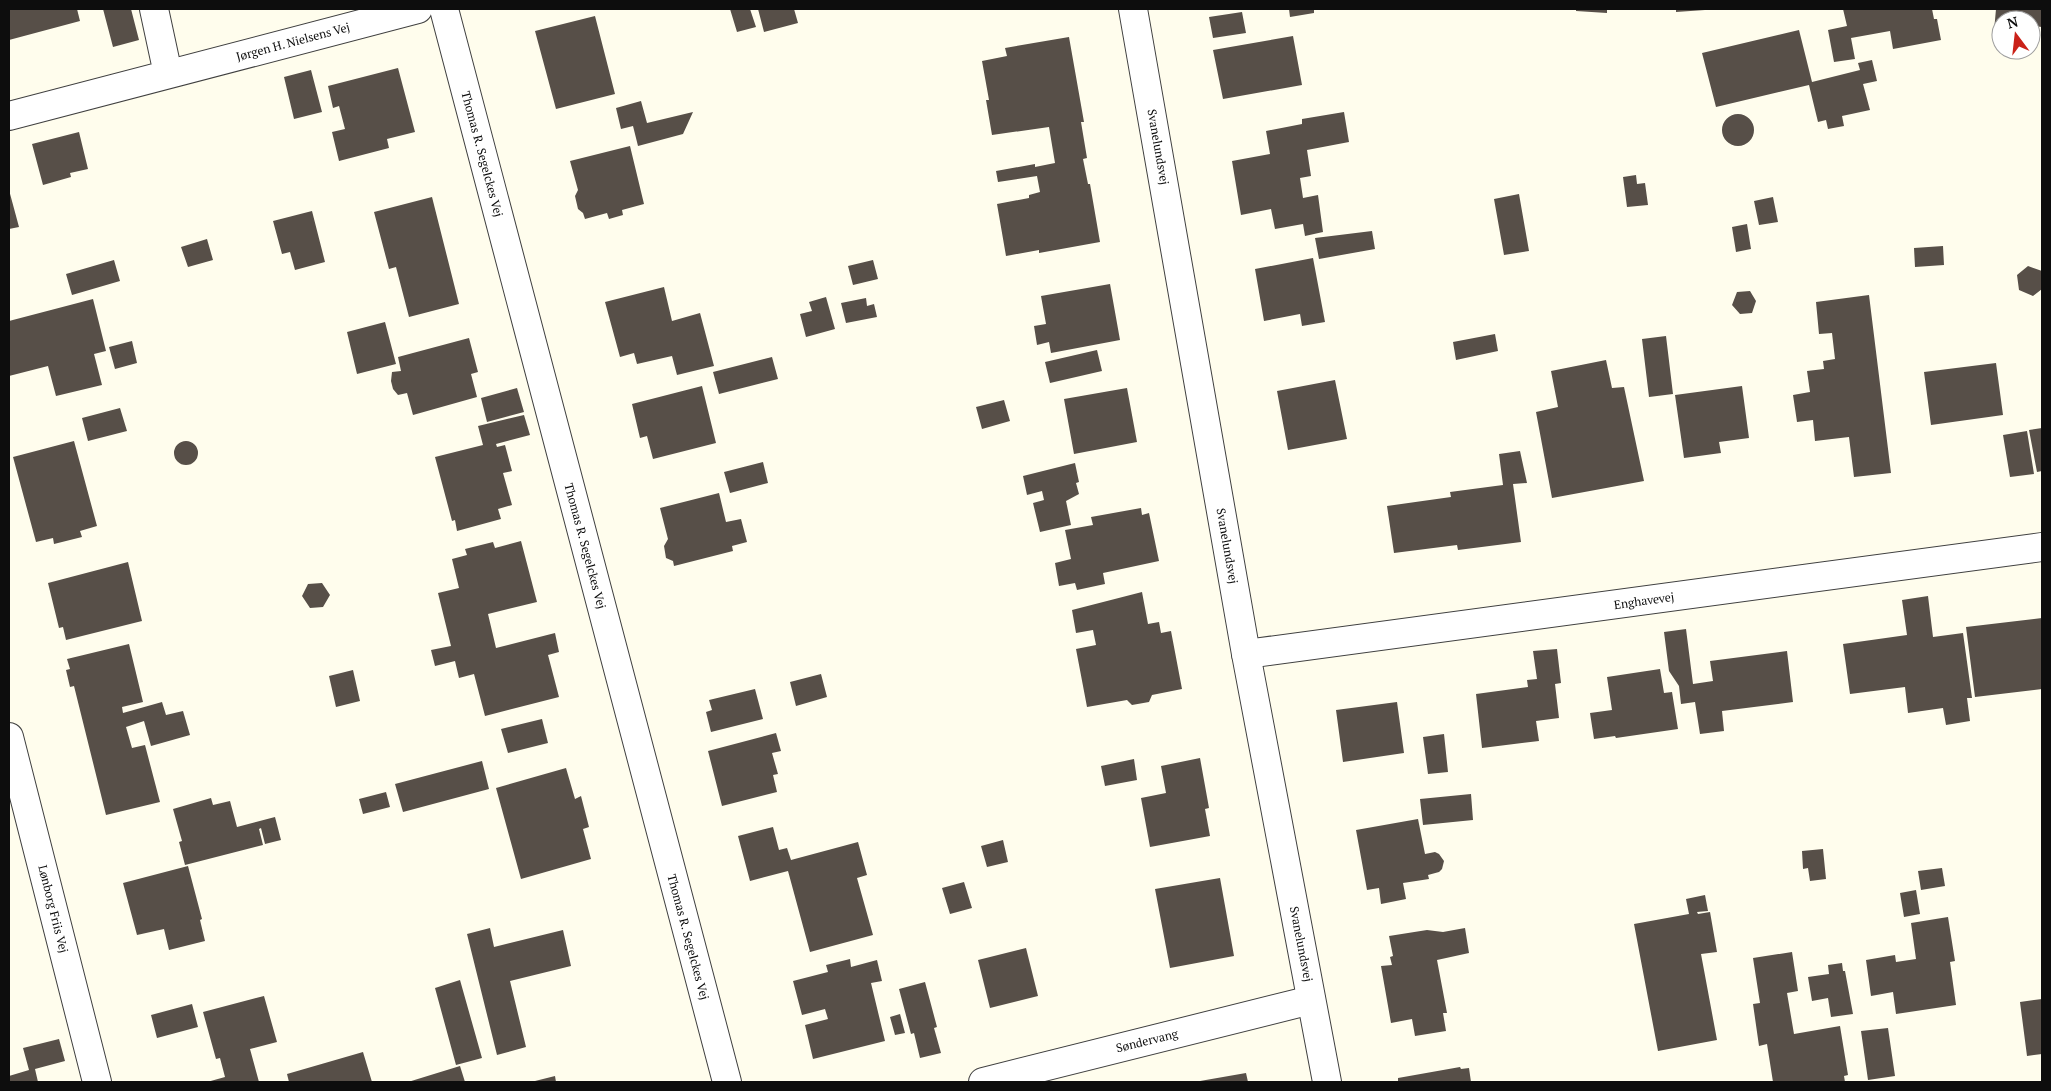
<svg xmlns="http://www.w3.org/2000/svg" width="2051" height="1091" viewBox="0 0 2051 1091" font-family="'PT Serif',serif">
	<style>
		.building { fill: #574f48 }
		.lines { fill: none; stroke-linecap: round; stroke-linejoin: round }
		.minor-casing { stroke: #404040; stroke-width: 30 }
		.tertiary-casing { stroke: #404040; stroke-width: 30 }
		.minor { stroke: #fff; stroke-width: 28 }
		.tertiary { stroke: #fff; stroke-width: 28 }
		.labels { text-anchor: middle; stroke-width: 5; stroke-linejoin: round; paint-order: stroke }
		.street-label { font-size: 12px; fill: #0d0d0d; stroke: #fff }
	</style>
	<rect width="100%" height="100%" fill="#fffded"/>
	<path class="building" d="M 9,9 L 77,9 L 80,21 L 9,40 Z
		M 103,9 L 131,9 L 139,40 L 113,47 Z
		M 730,9 L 750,9 L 756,27 L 737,32 Z
		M 758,9 L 794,9 L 798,23 L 764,32 Z
		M 1289,9 L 1314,9 L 1314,13 L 1290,17 Z
		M 1576,9 L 1607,9 L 1607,13 L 1576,11 Z
		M 1676,9 L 1705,9 L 1705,10 L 1676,12 Z
		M 1843,9 L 1932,9 L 1934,19 L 1937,19 L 1941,40 L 1893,49 L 1890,31 L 1851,38 L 1855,59 L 1834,62 L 1828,30 L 1847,26 Z
		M 1996,9 L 2042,9 L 2042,27 L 2031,26 L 2031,20 L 2001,20 L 2001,43 L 1993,42 Z
		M 1242,12 L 1246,33 L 1213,38 L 1209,17 Z
		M 595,16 L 615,94 L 556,109 L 535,31 Z
		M 1799,30 L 1812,82 L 1860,70 L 1858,63 L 1872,60 L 1877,81 L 1863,84 L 1870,110 L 1842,116 L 1844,126 L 1828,129 L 1826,120 L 1818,122 L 1809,85 L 1716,107 L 1702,53 Z
		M 1293,36 L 1302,85 L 1223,99 L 1213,50 Z
		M 1069,37 L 1084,122 L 1081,122 L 1087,158 L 1083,159 L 1088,184 L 1090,184 L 1100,242 L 1039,253 L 1039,250 L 1006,256 L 997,204 L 1029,198 L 1029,195 L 1040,192 L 1037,176 L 998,182 L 996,171 L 1035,164 L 1035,167 L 1055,163 L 1049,127 L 992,135 L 986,100 L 989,100 L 982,61 L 1007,56 L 1005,48 Z
		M 398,68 L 415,132 L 387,139 L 389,148 L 339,161 L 332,132 L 345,129 L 339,106 L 333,108 L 328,86 Z
		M 311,70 L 322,112 L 294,119 L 284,77 Z
		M 641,101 L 647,123 L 693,112 L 683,134 L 638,146 L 633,126 L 621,129 L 616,108 Z
		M 1344,112 L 1349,142 L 1307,150 L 1311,176 L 1300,178 L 1303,198 L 1318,195 L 1323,232 L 1305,236 L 1303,224 L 1275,229 L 1271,209 L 1241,215 L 1232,161 L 1270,154 L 1266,131 L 1302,124 L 1302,119 Z
		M1722 130a16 16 0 1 1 32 0a16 16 0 1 1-32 0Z
		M 79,132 L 88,169 L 70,173 L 71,177 L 43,185 L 32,144 Z
		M 630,146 L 644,204 L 622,210 L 623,215 L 609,219 L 607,213 L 585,219 L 583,213 L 578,209 L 575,196 L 578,190 L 570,161 Z
		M 1636,175 L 1637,184 L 1645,183 L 1648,205 L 1627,207 L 1623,177 Z
		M 9,190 L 19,227 L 9,229 Z
		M 1519,194 L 1529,251 L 1504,255 L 1494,199 Z
		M 432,197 L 459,304 L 409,317 L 396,267 L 389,269 L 374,212 Z
		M 1773,197 L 1778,222 L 1759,225 L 1754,201 Z
		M 312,211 L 325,262 L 295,270 L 290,252 L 282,254 L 273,221 Z
		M 1747,224 L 1751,249 L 1736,252 L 1732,227 Z
		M 1372,231 L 1375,249 L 1319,259 L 1315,238 Z
		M 207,239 L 213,260 L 188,267 L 181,247 Z
		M 1943,246 L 1944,265 L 1915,267 L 1914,248 Z
		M 1313,258 L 1325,322 L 1302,326 L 1300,314 L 1264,321 L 1255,269 Z
		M 114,260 L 120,281 L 72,295 L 66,274 Z
		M 873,260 L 878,279 L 853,285 L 848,266 Z
		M 2028,266 L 2042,271 L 2042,289 L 2033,296 L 2019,290 L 2017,275 Z
		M 1110,284 L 1120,340 L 1051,353 L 1049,342 L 1037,345 L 1034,326 L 1046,324 L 1041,296 Z
		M 664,287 L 672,321 L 700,313 L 714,366 L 677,375 L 672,356 L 637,364 L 634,353 L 620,357 L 605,302 Z
		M 1750,291 L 1756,301 L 1752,313 L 1740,314 L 1732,305 L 1737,292 Z
		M 1869,295 L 1891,473 L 1854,477 L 1849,437 L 1815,441 L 1813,420 L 1797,422 L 1793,395 L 1810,392 L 1807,371 L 1824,369 L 1823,361 L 1835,359 L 1832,333 L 1819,334 L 1816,302 Z
		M 826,297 L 835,329 L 806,337 L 800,314 L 812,311 L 809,302 Z
		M 866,298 L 867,306 L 874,304 L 877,317 L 846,323 L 841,303 Z
		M 93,299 L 106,351 L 94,354 L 102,385 L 56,396 L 48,366 L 9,376 L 9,321 Z
		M 385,322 L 396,364 L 357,374 L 347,332 Z
		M 1495,334 L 1498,351 L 1456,360 L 1453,342 Z
		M 1666,336 L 1673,394 L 1649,397 L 1642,339 Z
		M 469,338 L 478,372 L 471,374 L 477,397 L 413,415 L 407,393 L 398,395 L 393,389 L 391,381 L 392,372 L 401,371 L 398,357 Z
		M 132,341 L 137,363 L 115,369 L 109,347 Z
		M 1097,350 L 1102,371 L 1050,383 L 1045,362 Z
		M 772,357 L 778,379 L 719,394 L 713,372 Z
		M 1606,360 L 1612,388 L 1624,387 L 1644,481 L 1552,498 L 1536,412 L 1558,407 L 1551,371 Z
		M 1996,363 L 2003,415 L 1931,425 L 1924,372 Z
		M 1335,380 L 1347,439 L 1288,450 L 1277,391 Z
		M 702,386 L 716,443 L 653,459 L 647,436 L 640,438 L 632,404 Z
		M 1742,386 L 1749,438 L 1719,442 L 1721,453 L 1684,458 L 1675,395 Z
		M 517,388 L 524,412 L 487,422 L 481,398 Z
		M 1127,388 L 1137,442 L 1074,454 L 1064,399 Z
		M 1004,400 L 1010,421 L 982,429 L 976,407 Z
		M 120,408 L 127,431 L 88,441 L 82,418 Z
		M 524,415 L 530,435 L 496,444 L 497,447 L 505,445 L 512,471 L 503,473 L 512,505 L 498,509 L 501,519 L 457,531 L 455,520 L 452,521 L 435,457 L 483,445 L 478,426 Z
		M 2042,428 L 2042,471 L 2037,472 L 2029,430 Z
		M 2027,431 L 2034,474 L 2010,477 L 2003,435 Z
		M 74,441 L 97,526 L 80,531 L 82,537 L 54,544 L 53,538 L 36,542 L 13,457 Z
		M174 453a12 12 0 1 1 24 0a12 12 0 1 1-24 0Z
		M 1520,451 L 1527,483 L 1513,484 L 1521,542 L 1458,550 L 1457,545 L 1394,553 L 1387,506 L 1451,497 L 1450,492 L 1503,485 L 1499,454 Z
		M 763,462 L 768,483 L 730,493 L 724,472 Z
		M 1075,463 L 1079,482 L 1076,483 L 1079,494 L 1066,501 L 1071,525 L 1040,532 L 1033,503 L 1044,500 L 1042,491 L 1027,495 L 1023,476 Z
		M 719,493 L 726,522 L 741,519 L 747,542 L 732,546 L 733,551 L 674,566 L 673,561 L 666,558 L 664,546 L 668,539 L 660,508 Z
		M 1141,508 L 1142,515 L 1149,513 L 1159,561 L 1103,573 L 1105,584 L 1077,590 L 1075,583 L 1059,586 L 1055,563 L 1071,559 L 1065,530 L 1093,525 L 1091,517 Z
		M 521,541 L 537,602 L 488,614 L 496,648 L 555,633 L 559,652 L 548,655 L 559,697 L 485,716 L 474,674 L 459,678 L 455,661 L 435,666 L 431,650 L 451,646 L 438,593 L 459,588 L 452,559 L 467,555 L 465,549 L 493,542 L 495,548 Z
		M 128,562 L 142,621 L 66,640 L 63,627 L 59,628 L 48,583 Z
		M 322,583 L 330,595 L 323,607 L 310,608 L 302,596 L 308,584 Z
		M 1142,592 L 1148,624 L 1159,622 L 1161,633 L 1171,631 L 1182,689 L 1152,695 L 1149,702 L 1132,705 L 1127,700 L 1087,707 L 1076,649 L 1096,645 L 1093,630 L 1076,633 L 1072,610 Z
		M 1928,596 L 1933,637 L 1963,633 L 1972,698 L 1967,698 L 1970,721 L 1946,725 L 1943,708 L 1908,713 L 1905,687 L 1850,694 L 1843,644 L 1907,635 L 1902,600 Z
		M 2042,618 L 2042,689 L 1975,697 L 1966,627 Z
		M 1686,629 L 1693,684 L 1713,681 L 1710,661 L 1787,651 L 1793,702 L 1722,711 L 1724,731 L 1700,734 L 1695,702 L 1681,704 L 1679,686 L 1669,671 L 1664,632 Z
		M 129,644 L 143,702 L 122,707 L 123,713 L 162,702 L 166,715 L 183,711 L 190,735 L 151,746 L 144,721 L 126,727 L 132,748 L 145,745 L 160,802 L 106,815 L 74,686 L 70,687 L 66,670 L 70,669 L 67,659 Z
		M 1557,649 L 1561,683 L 1555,684 L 1559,718 L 1536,721 L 1539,741 L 1482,748 L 1476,694 L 1528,687 L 1527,680 L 1537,679 L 1533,651 Z
		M 1660,669 L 1664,693 L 1672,692 L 1678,729 L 1616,738 L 1615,736 L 1594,739 L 1590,713 L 1612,710 L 1607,677 Z
		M 353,670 L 360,701 L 336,707 L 329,676 Z
		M 821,674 L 827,697 L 796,706 L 790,682 Z
		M 755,689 L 763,719 L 711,732 L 706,712 L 712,710 L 709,700 Z
		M 1397,702 L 1404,753 L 1343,762 L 1336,710 Z
		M 542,719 L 548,743 L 508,753 L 501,729 Z
		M 776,733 L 781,751 L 772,753 L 778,774 L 773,775 L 777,792 L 722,806 L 708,751 Z
		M 1444,734 L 1448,772 L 1428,774 L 1423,737 Z
		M 1200,758 L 1209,808 L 1205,809 L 1210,836 L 1150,847 L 1141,798 L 1166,793 L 1161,766 Z
		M 1134,759 L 1137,780 L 1105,786 L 1101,766 Z
		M 482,761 L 489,789 L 403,812 L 395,784 Z
		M 566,768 L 575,799 L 581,796 L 589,827 L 583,829 L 591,859 L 521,879 L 496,788 Z
		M 386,792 L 390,807 L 363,814 L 359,799 Z
		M 1471,794 L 1473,820 L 1423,825 L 1420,799 Z
		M 211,798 L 213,805 L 230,801 L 237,827 L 275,817 L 281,840 L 265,844 L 261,828 L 259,829 L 263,845 L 185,865 L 179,842 L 182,841 L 173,809 Z
		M 1418,819 L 1425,854 L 1435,852 L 1439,854 L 1444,861 L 1442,869 L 1439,872 L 1428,875 L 1429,879 L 1403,883 L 1406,899 L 1381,904 L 1379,888 L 1367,890 L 1356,830 Z
		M 773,827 L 779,850 L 787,848 L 791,860 L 858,842 L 867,875 L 857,878 L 873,935 L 810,952 L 788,871 L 750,881 L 738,836 Z
		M 1003,840 L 1008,862 L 987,867 L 981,846 Z
		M 1823,849 L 1826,879 L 1810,881 L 1808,868 L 1803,869 L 1802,851 Z
		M 188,866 L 202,919 L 200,920 L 205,941 L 169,950 L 164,929 L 137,935 L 123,883 Z
		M 1942,868 L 1945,886 L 1921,890 L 1918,871 Z
		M 1220,878 L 1234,956 L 1170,968 L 1155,889 Z
		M 964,882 L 972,908 L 950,914 L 942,888 Z
		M 1916,890 L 1920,914 L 1904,917 L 1900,893 Z
		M 1705,895 L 1708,911 L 1697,912 L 1698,914 L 1710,912 L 1717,952 L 1701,954 L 1717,1040 L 1658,1051 L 1634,924 L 1689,914 L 1686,899 Z
		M 1948,917 L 1955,961 L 1950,962 L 1956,1005 L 1896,1014 L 1893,992 L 1871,996 L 1866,960 L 1895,955 L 1896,962 L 1916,959 L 1911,923 Z
		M 490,928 L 494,947 L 563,930 L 571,966 L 510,981 L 526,1047 L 497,1055 L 467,934 Z
		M 1465,928 L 1469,953 L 1437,960 L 1447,1013 L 1443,1013 L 1446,1031 L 1415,1036 L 1412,1019 L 1391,1023 L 1381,966 L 1392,965 L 1390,957 L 1393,956 L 1389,936 L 1427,930 L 1443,932 Z
		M 1026,948 L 1038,996 L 990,1008 L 978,960 Z
		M 1792,952 L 1798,991 L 1787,993 L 1794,1034 L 1840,1026 L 1848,1075 L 1844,1076 L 1845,1082 L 1773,1082 L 1767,1044 L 1759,1046 L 1753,1004 L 1760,1003 L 1753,958 Z
		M 850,959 L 851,967 L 877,960 L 882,981 L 871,983 L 885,1041 L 813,1059 L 805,1025 L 828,1019 L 825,1009 L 802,1015 L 793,981 L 828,972 L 826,965 Z
		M 1842,963 L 1843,971 L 1845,971 L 1853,1014 L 1831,1017 L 1828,998 L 1812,1001 L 1808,977 L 1829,974 L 1828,965 Z
		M 460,980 L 482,1058 L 456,1065 L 435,988 Z
		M 925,982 L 937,1027 L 934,1028 L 941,1053 L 920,1058 L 914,1033 L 911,1034 L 899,989 Z
		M 264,996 L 277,1042 L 250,1049 L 259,1082 L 207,1082 L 225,1077 L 220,1058 L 216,1059 L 203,1012 Z
		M 2042,999 L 2042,1054 L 2027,1056 L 2020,1002 Z
		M 192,1004 L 198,1027 L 157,1038 L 151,1015 Z
		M 900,1014 L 905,1033 L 895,1035 L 890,1017 Z
		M 1888,1028 L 1895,1076 L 1868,1080 L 1861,1031 Z
		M 59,1039 L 65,1061 L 35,1069 L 38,1082 L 9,1082 L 9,1076 L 29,1070 L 23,1048 Z
		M 363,1052 L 372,1082 L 289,1082 L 287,1074 Z
		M 460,1066 L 465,1082 L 408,1082 Z
		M 1460,1067 L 1461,1069 L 1469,1068 L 1471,1082 L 1398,1082 L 1398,1078 Z
		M 1246,1073 L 1248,1082 L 1200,1082 L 1200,1081 Z
		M 555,1076 L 556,1082 L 531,1082 Z"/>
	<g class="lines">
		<defs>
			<path id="minor" d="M 154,9 L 168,74
				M 444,9 L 727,1082
				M 9,116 L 418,9
				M 1246,654 L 2042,547
				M 9,737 L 97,1082
				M 983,1082 L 1311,1000"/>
			<path id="tertiary" d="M 1133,9 L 1246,654 L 1327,1082"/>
		</defs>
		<use href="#minor" class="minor-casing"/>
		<use href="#tertiary" class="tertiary-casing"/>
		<use href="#minor" class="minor"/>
		<use href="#tertiary" class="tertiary"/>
	</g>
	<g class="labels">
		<g class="street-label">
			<text transform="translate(293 42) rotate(-15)" y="4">Jørgen H. Nielsens Vej</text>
			<text transform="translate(1158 147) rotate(80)" y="4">Svanelundsvej</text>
			<text transform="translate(482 154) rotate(75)" y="4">Thomas R. Segelckes Vej</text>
			<text transform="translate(585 546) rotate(75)" y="4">Thomas R. Segelckes Vej</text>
			<text transform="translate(1227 546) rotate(80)" y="4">Svanelundsvej</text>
			<text transform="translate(1644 601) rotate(-8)" y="4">Enghavevej</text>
			<text transform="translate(53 909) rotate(76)" y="4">Lønborg Friis Vej</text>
			<text transform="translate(688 937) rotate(75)" y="4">Thomas R. Segelckes Vej</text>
			<text transform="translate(1301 944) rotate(79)" y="4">Svanelundsvej</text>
			<text transform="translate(1147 1041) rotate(-14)" y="4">Søndervang</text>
		</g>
	</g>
	<rect width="2051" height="1091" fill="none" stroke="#0d0d0d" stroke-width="20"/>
	<g transform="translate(2016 35) rotate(345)"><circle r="24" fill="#ffffff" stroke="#9e9e9e"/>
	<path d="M0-4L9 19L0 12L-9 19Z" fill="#ca2118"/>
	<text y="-8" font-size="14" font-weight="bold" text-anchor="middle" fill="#0d0d0d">N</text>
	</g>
</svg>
